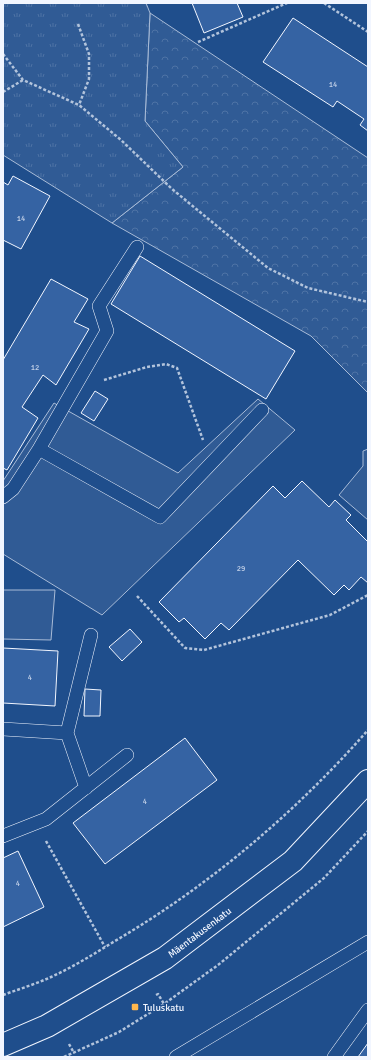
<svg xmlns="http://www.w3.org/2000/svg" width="371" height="1060" viewBox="0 0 371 1060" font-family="Signika,sans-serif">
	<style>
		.built { fill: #305b95; stroke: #a8bbd7 }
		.forest { fill: url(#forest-crowns); stroke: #a8bbd7 }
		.park { fill: url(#park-tufts); stroke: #a8bbd7 }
		.building { fill: #3563a3; stroke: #f2f6ff }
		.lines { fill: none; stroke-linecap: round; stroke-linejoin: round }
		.lane-casing { stroke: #f2f6ff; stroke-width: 14 }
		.secondary-casing { stroke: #f2f6ff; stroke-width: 24 }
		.path { stroke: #b3c4dc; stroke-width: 2.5; stroke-dasharray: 3 2; stroke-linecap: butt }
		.lane { stroke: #1f4e8c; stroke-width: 13 }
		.secondary { stroke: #1f4e8c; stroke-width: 22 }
		.poi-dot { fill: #ffb74d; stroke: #1f4e8c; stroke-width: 1.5 }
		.labels { text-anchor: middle; stroke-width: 3; stroke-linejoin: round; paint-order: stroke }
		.number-label { font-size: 8px; fill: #c3d1e8 }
		.street-label { font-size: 10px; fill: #f2f6ff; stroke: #1f4e8c }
		.poi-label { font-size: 10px; fill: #f2f6ff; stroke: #1f4e8c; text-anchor: start }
	</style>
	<defs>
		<pattern id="forest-crowns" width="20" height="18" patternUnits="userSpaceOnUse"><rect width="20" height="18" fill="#305b95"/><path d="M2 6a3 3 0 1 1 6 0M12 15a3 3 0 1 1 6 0" fill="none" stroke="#4e73a5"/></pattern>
		<pattern id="park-tufts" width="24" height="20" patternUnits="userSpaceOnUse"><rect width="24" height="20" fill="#305b95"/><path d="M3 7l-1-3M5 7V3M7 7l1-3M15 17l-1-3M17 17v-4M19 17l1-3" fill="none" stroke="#4e73a5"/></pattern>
	</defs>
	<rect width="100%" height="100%" fill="#1f4e8c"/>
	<path class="built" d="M 258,399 L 295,430 L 102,615 L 3,554 L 3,481 L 54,403 L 178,473 Z
		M 368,449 L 368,520 L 339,495 L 363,466 L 363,451 Z
		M 3,590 L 55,590 L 51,640 L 3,639 Z"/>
	<path class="forest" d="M 150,13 L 368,158 L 368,393 L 311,336 L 112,223 L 183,167 L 145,121 Z"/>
	<path class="park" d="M 3,3 L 146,3 L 150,13 L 145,121 L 183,167 L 112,223 L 3,155 Z"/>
	<path class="building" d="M 192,3 L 237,3 L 243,17 L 204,33 Z
		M 293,18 L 368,67 L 368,131 L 360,125 L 364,119 L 337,101 L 333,107 L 263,62 Z
		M 13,176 L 50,196 L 21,249 L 3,240 L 3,182 L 8,185 Z
		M 140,256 L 295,351 L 266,399 L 111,304 Z
		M 51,279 L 88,299 L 74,322 L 89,329 L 56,385 L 43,375 L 22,407 L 38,418 L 7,470 L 3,468 L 3,360 Z
		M 95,391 L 108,399 L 94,421 L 81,413 Z
		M 302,481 L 329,507 L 335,500 L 351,515 L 346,520 L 368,542 L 368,583 L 361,577 L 349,590 L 344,585 L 334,595 L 298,560 L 229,630 L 221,623 L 205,639 L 184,618 L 179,622 L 159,602 L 273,486 L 285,498 Z
		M 130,629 L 142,642 L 122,661 L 109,647 Z
		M 3,648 L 58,651 L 55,706 L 3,703 Z
		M 85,689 L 101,690 L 100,716 L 84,716 Z
		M 185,738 L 217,780 L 105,864 L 73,823 Z
		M 18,851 L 44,907 L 3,927 L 3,858 Z
		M 368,1043 L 368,1057 L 358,1057 Z"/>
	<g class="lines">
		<defs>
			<path id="lane" d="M 39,449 L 160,517 L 262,410
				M 3,497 L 13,489 L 39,449 L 107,331 L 99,306 L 137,247
				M 3,729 L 67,733
				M 86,788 L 67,733 L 91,635
				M 3,836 L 46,819 L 127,755
				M 176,1057 L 368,942
				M 334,1057 L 368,1010"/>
			<g id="secondary">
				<path id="s1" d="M 3,1045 L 47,1026 L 165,958 L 293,861 L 368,781"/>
			</g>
		</defs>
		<use href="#lane" class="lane-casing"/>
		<use href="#secondary" class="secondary-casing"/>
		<path class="path" d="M 324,3 L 368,32
			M 78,24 L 89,54 L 89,79 L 79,105
			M 198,42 L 287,3
			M 3,54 L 23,80 L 79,105 L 121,140 L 172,189 L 268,268 L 308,288 L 368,302
			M 3,92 L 23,80
			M 104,380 L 147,367 L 166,364 L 177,368 L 203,440
			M 137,596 L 185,648 L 204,650 L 330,615 L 368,595
			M 46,841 L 105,947
			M 3,995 C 19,989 36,984 51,977 C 73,967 94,954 115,941 C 210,885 295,813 368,730
			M 156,995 L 158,994 L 164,1004
			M 69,1044 L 74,1053
			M 64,1057 L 119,1032 L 164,1004 L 218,965 L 324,878 L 368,831"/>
		<use href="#lane" class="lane"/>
		<use href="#secondary" class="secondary"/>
	</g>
	<rect class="poi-dot" x="131" y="1003" width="8" height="8" rx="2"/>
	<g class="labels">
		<g class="number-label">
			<text x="333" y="87">14</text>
			<text x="21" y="221">14</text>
			<text x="35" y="370">12</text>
			<text x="241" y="571">29</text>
			<text x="30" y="680">4</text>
			<text x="145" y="804">4</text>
			<text x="18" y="886">4</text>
		</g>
		<g class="street-label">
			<text dy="4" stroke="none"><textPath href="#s1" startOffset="227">Mäentakusenkatu</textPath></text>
		</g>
		<g class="poi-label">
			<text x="143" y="1011">Tuluskatu</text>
		</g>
	</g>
	<rect width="371" height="1060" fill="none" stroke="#f2f6ff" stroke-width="8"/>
</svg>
